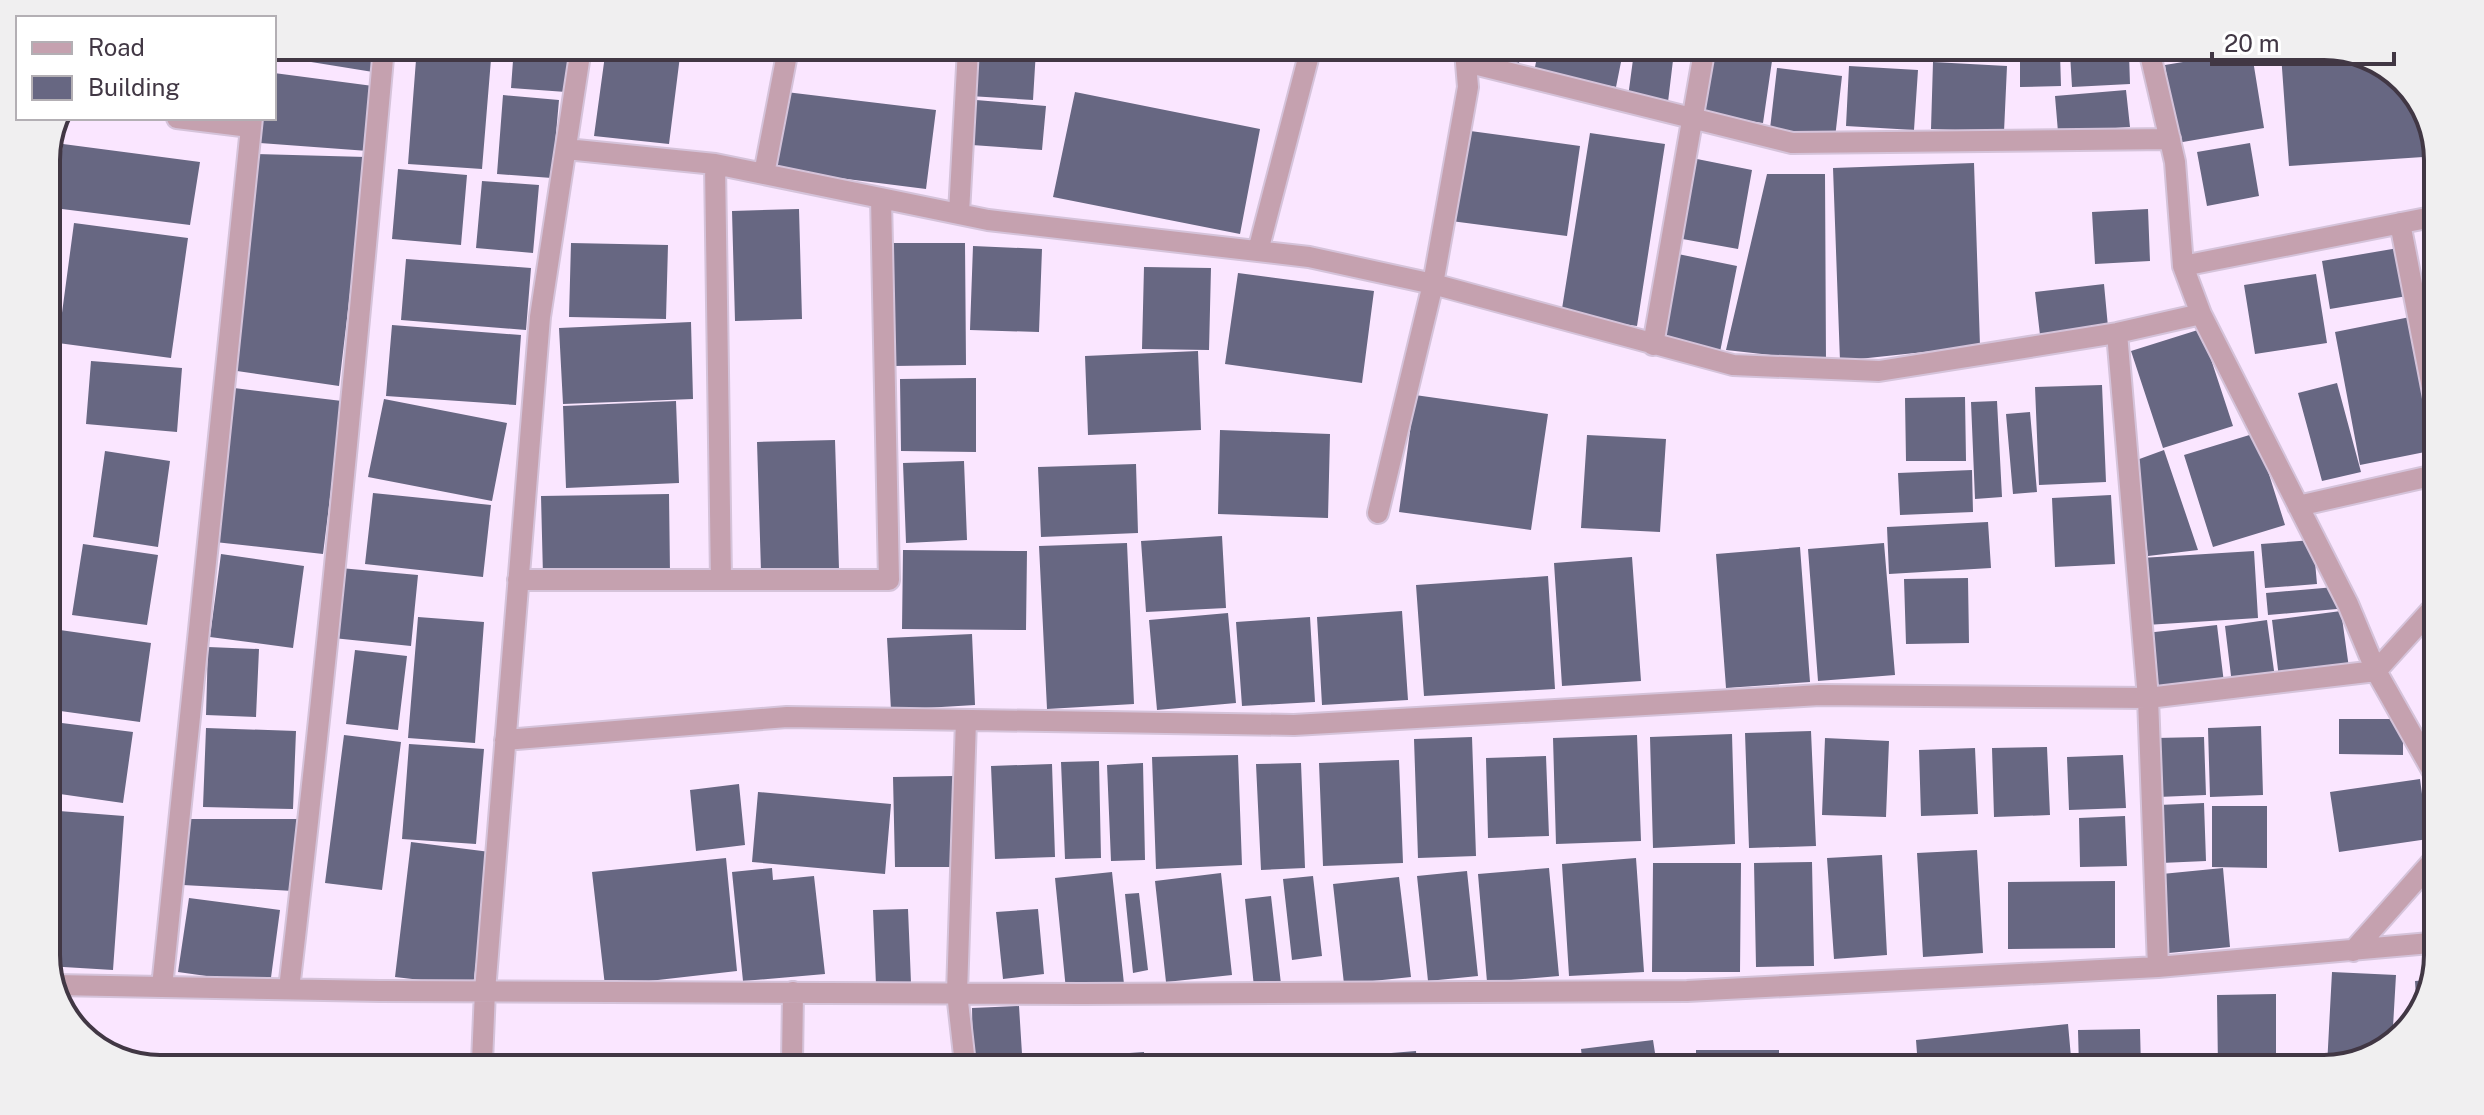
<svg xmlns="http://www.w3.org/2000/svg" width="2484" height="1115" viewBox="0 0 2484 1115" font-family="'Public Sans',sans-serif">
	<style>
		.building { fill: #676782 }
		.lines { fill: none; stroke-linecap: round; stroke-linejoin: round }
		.minor-casing { stroke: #d5c3da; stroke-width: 24 }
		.minor { stroke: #c5a1af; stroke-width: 20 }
		.rim { fill: none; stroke: #413744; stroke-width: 4 }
	</style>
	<rect width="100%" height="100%" fill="#fae6ff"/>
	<path class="building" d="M 274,46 L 377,47 L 373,72 L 274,56 Z
		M 417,47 L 492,47 L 482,169 L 408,164 Z
		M 514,47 L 570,48 L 566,92 L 511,88 Z
		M 606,48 L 681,48 L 669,144 L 594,136 Z
		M 974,49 L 1036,50 L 1033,100 L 970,96 Z
		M 1470,51 L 1521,51 L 1519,63 L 1469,55 Z
		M 1538,52 L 1623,52 L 1616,87 L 1534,72 Z
		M 1634,52 L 1674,52 L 1668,102 L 1628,97 Z
		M 1711,52 L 1773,54 L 1763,123 L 1703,115 Z
		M 1860,53 L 1921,53 L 1920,61 L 1859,55 Z
		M 2020,53 L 2060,54 L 2061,86 L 2020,87 Z
		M 2070,54 L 2129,54 L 2130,84 L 2072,87 Z
		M 2231,54 L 2252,54 L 2264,128 L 2177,143 L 2165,65 Z
		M 2281,54 L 2368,55 L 2419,96 L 2438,156 L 2289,166 Z
		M 1933,62 L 2007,66 L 2004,132 L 1931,129 Z
		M 1849,66 L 1918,70 L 1914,130 L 1846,126 Z
		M 1777,68 L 1842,76 L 1835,138 L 1770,129 Z
		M 274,73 L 373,86 L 368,151 L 260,143 L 263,118 L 274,118 Z
		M 2126,90 L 2130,127 L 2058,132 L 2055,96 Z
		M 786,92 L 936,110 L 926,189 L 776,170 Z
		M 1075,92 L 1260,129 L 1240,234 L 1053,197 Z
		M 503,95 L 559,100 L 552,178 L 497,174 Z
		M 976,100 L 1046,106 L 1042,150 L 972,145 Z
		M 1463,130 L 1580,146 L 1567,236 L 1451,221 Z
		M 1590,133 L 1665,144 L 1637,326 L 1561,315 Z
		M 2250,143 L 2259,196 L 2207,206 L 2197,152 Z
		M 63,144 L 200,162 L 190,225 L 54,208 Z
		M 256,154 L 366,157 L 339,386 L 237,371 Z
		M 1692,158 L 1752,170 L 1738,249 L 1677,238 Z
		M 1974,163 L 1980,346 L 1840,361 L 1833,168 Z
		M 398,169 L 467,175 L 461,245 L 392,239 Z
		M 1767,174 L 1825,174 L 1826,361 L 1726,350 Z
		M 482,181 L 539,185 L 533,253 L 476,248 Z
		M 799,209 L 802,319 L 735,321 L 732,211 Z
		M 2148,209 L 2150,261 L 2095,264 L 2092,212 Z
		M 74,223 L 188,238 L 171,358 L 58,343 Z
		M 571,243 L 668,245 L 666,319 L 569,317 Z
		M 892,243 L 965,243 L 966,365 L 893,366 Z
		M 973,246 L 1042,249 L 1039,332 L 970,330 Z
		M 2404,247 L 2413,295 L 2330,309 L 2322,261 Z
		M 1678,254 L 1737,266 L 1720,352 L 1660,341 Z
		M 406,259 L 531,268 L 526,330 L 401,320 Z
		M 1144,267 L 1211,268 L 1209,350 L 1142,349 Z
		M 1238,273 L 1374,291 L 1362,383 L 1225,364 Z
		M 2316,274 L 2327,343 L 2255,354 L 2244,285 Z
		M 2104,284 L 2108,327 L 2040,335 L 2035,292 Z
		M 2410,317 L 2435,450 L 2360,465 L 2335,332 Z
		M 691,322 L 693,399 L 563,404 L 559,328 Z
		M 392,325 L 521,335 L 516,405 L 386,396 Z
		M 2201,329 L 2233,426 L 2163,448 L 2131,351 Z
		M 1198,351 L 1201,430 L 1088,435 L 1085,356 Z
		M 91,361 L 182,368 L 177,432 L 86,424 Z
		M 976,378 L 976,452 L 901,451 L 900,379 Z
		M 2337,383 L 2361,472 L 2322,481 L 2298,393 Z
		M 2102,385 L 2106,482 L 2039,485 L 2035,387 Z
		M 234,388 L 342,401 L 323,554 L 215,542 Z
		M 1415,395 L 1548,414 L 1531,530 L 1399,512 Z
		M 1965,397 L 1966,461 L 1906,461 L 1905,398 Z
		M 384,399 L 507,423 L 492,501 L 368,477 Z
		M 676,401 L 679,483 L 566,488 L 563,406 Z
		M 1997,401 L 2002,497 L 1975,499 L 1971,402 Z
		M 2030,412 L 2037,492 L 2013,494 L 2006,414 Z
		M 1220,430 L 1330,434 L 1328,518 L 1218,514 Z
		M 2256,433 L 2285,525 L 2213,547 L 2184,455 Z
		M 1587,435 L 1666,439 L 1660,532 L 1581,528 Z
		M 835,440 L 839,569 L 761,571 L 757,442 Z
		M 2164,450 L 2198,550 L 2148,556 L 2134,461 Z
		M 105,451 L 170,461 L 158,547 L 93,537 Z
		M 964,461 L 967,540 L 906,543 L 903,463 Z
		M 1136,464 L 1138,533 L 1041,537 L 1038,467 Z
		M 1972,470 L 1973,512 L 1900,515 L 1898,473 Z
		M 373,493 L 491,505 L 483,577 L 365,564 Z
		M 669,494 L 670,573 L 543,576 L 541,496 Z
		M 2111,495 L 2115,564 L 2055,567 L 2052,498 Z
		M 1988,522 L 1991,568 L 1889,574 L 1887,527 Z
		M 46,525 L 52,526 L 48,552 L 46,552 Z
		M 1222,536 L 1226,608 L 1146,612 L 1141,541 Z
		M 2313,540 L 2317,584 L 2265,588 L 2261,544 Z
		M 1127,543 L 1134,704 L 1047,709 L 1039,546 Z
		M 1884,543 L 1895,675 L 1818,681 L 1808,549 Z
		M 83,544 L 158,555 L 147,625 L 72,615 Z
		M 1800,547 L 1810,682 L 1726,688 L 1716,554 Z
		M 903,550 L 1027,551 L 1026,630 L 902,629 Z
		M 2254,551 L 2258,618 L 2146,625 L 2141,558 Z
		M 221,554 L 304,566 L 293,648 L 210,637 Z
		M 1632,557 L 1641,681 L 1562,686 L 1554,563 Z
		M 340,568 L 418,575 L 411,646 L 333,638 Z
		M 1548,576 L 1555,689 L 1424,696 L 1416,585 Z
		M 1968,578 L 1969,643 L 1906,644 L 1904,579 Z
		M 2335,587 L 2337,609 L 2268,615 L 2266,593 Z
		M 1402,611 L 1408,700 L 1322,705 L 1317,617 Z
		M 2341,611 L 2349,668 L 2279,678 L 2272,620 Z
		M 1228,613 L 1236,703 L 1157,710 L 1149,620 Z
		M 418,617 L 484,622 L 475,743 L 408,738 Z
		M 1310,617 L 1315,702 L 1242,706 L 1236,622 Z
		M 2267,620 L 2275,678 L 2232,684 L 2225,626 Z
		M 2217,625 L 2224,683 L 2153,691 L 2146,633 Z
		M 46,628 L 151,643 L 140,722 L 46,709 Z
		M 972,634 L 975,705 L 891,710 L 887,638 Z
		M 208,647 L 259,649 L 256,717 L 206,715 Z
		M 355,650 L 407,656 L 398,730 L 346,724 Z
		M 2433,650 L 2432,697 L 2429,697 L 2423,651 Z
		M 2339,719 L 2403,719 L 2403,755 L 2339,754 Z
		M 46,721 L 133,732 L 123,803 L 46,792 Z
		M 2261,726 L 2263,795 L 2210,797 L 2208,728 Z
		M 206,728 L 296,731 L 293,809 L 203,807 Z
		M 1811,731 L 1816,846 L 1749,848 L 1745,733 Z
		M 1732,734 L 1735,844 L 1653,848 L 1650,737 Z
		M 344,735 L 401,742 L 382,890 L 325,883 Z
		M 1637,735 L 1641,841 L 1556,844 L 1553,738 Z
		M 1472,737 L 1476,856 L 1418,858 L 1414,739 Z
		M 2204,737 L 2206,795 L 2158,797 L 2155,738 Z
		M 1825,738 L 1889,741 L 1886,817 L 1822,815 Z
		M 409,744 L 484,749 L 476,844 L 402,839 Z
		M 2047,747 L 2050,815 L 1994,817 L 1992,748 Z
		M 1975,748 L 1978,814 L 1921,816 L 1919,750 Z
		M 1238,755 L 1242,865 L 1156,869 L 1152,757 Z
		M 2123,755 L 2126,808 L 2069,810 L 2067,757 Z
		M 1546,756 L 1549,836 L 1488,838 L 1486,758 Z
		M 1399,760 L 1403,863 L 1323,866 L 1319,763 Z
		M 1099,761 L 1101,858 L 1065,859 L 1061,762 Z
		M 1143,763 L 1145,860 L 1111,861 L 1107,765 Z
		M 1301,763 L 1305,868 L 1261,870 L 1256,764 Z
		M 1052,764 L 1055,857 L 995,859 L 991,766 Z
		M 954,776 L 955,867 L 895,867 L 893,777 Z
		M 2420,779 L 2428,839 L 2339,852 L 2330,792 Z
		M 739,784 L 745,845 L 696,851 L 690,790 Z
		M 758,792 L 891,804 L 885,874 L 752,862 Z
		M 2204,803 L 2206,861 L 2161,863 L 2159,805 Z
		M 2212,806 L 2267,806 L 2267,868 L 2212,867 Z
		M 46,810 L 124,816 L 113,970 L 47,966 Z
		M 2125,816 L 2127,866 L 2080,867 L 2079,818 Z
		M 186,819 L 297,819 L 293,891 L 183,885 Z
		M 411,842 L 490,852 L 473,986 L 395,977 Z
		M 1977,850 L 1983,953 L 1923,957 L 1917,853 Z
		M 1882,855 L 1887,955 L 1834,959 L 1827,858 Z
		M 726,858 L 737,971 L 605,986 L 592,872 Z
		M 1636,858 L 1644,972 L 1569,976 L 1562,864 Z
		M 1812,862 L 1814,966 L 1756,967 L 1754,863 Z
		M 1653,863 L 1741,863 L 1740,972 L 1652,972 Z
		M 772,868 L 773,880 L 814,876 L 825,974 L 743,981 L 732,872 Z
		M 1549,868 L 1559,976 L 1487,982 L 1478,874 Z
		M 2223,868 L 2230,947 L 2169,953 L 2162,874 Z
		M 1467,871 L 1478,976 L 1428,981 L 1417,876 Z
		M 1112,872 L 1124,984 L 1066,990 L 1055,878 Z
		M 1221,873 L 1232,975 L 1166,982 L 1155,881 Z
		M 1313,876 L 1322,956 L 1292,960 L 1283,879 Z
		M 1399,877 L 1411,977 L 1344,984 L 1333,884 Z
		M 2115,881 L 2115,948 L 2008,949 L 2008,882 Z
		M 1139,893 L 1148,970 L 1133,973 L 1125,894 Z
		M 1271,896 L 1281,984 L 1254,987 L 1245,899 Z
		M 189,898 L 280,910 L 270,985 L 178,972 Z
		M 908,909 L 911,983 L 876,985 L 873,910 Z
		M 1038,909 L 1044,974 L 1003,979 L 996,912 Z
		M 2332,972 L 2396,975 L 2392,1044 L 2387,1050 L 2334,1066 L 2327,1066 Z
		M 2429,980 L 2429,999 L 2417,1014 L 2415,981 Z
		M 2276,994 L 2276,1069 L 2218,1069 L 2217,995 Z
		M 1019,1006 L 1022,1054 L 973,1056 L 972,1008 Z
		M 2068,1024 L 2072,1068 L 1918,1067 L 1916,1040 Z
		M 2140,1029 L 2141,1068 L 2079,1068 L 2078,1030 Z
		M 1653,1040 L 1657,1066 L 1583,1066 L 1581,1049 Z
		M 1696,1050 L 1779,1050 L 1779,1067 L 1696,1066 Z
		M 1416,1051 L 1417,1065 L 1329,1065 L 1329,1058 Z
		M 1144,1052 L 1145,1064 L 1087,1064 L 1086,1056 Z
		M 1316,1054 L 1317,1065 L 1248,1065 L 1248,1060 Z
		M 1236,1057 L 1236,1065 L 1172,1064 L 1172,1062 Z
		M 1908,1061 L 1908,1067 L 1798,1067 L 1798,1064 Z"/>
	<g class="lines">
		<defs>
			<path id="minor" d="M 2150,54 L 2175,162 L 2183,266 L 2201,314 L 2348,604 L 2376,671 L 2432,770
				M 1466,62 L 1792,143 L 2170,139
				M 177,118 L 250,127
				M 566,149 L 715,164 L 988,220 L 1309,257 L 1433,284 L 1733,365 L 1879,371 L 2117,333 L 2201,314
				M 715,164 L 721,580
				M 764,174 L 788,49
				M 959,213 L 968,49
				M 2400,223 L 2435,403
				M 1258,251 L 1310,51
				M 2183,266 L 2437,216
				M 2117,333 L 2148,698 L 2158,967
				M 1653,345 L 1704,52
				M 2298,506 L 2435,475
				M 1378,513 L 1433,284 L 1468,87 L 1465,51
				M 518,580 L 889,580 L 881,198
				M 505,740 L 787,717 L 1294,725 L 1820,695 L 2148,698 L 2376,671 L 2433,608
				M 2353,951 L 2431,863
				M 55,985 L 380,991 L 1082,994 L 1687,991 L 2158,967 L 2430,943
				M 162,987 L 252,118
				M 289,989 C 326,675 356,361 384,47
				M 482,1062 L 485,991 L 540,317 L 581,48
				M 792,1063 L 793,992
				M 965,1064 L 957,993 L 966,720"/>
		</defs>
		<use href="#minor" class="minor-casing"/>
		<use href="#minor" class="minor"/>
	</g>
	<path d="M0 0H2484V1115H0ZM160 60H2324A100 100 0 0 1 2424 160V955A100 100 0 0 1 2324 1055H160A100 100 0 0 1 60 955V160A100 100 0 0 1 160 60Z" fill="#f0eff0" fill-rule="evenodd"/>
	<path class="rim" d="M160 60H2324A100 100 0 0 1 2424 160V955A100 100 0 0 1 2324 1055H160A100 100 0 0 1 60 955V160A100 100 0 0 1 160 60Z"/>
	<rect x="16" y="16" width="260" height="104" fill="#ffffff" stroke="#b3afb4" stroke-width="2"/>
	<rect x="32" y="42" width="40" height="12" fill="#c5a1af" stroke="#b3afb4" stroke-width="2"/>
	<text x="88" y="56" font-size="24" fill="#413744">Road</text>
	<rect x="32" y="76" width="40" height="24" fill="#676782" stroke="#b3afb4" stroke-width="2"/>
	<text x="88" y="96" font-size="24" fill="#413744">Building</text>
	<path d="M2212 52v12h182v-12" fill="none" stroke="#413744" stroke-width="4"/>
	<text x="2224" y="52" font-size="24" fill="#413744" stroke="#ffffff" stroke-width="6" paint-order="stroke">20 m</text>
</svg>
